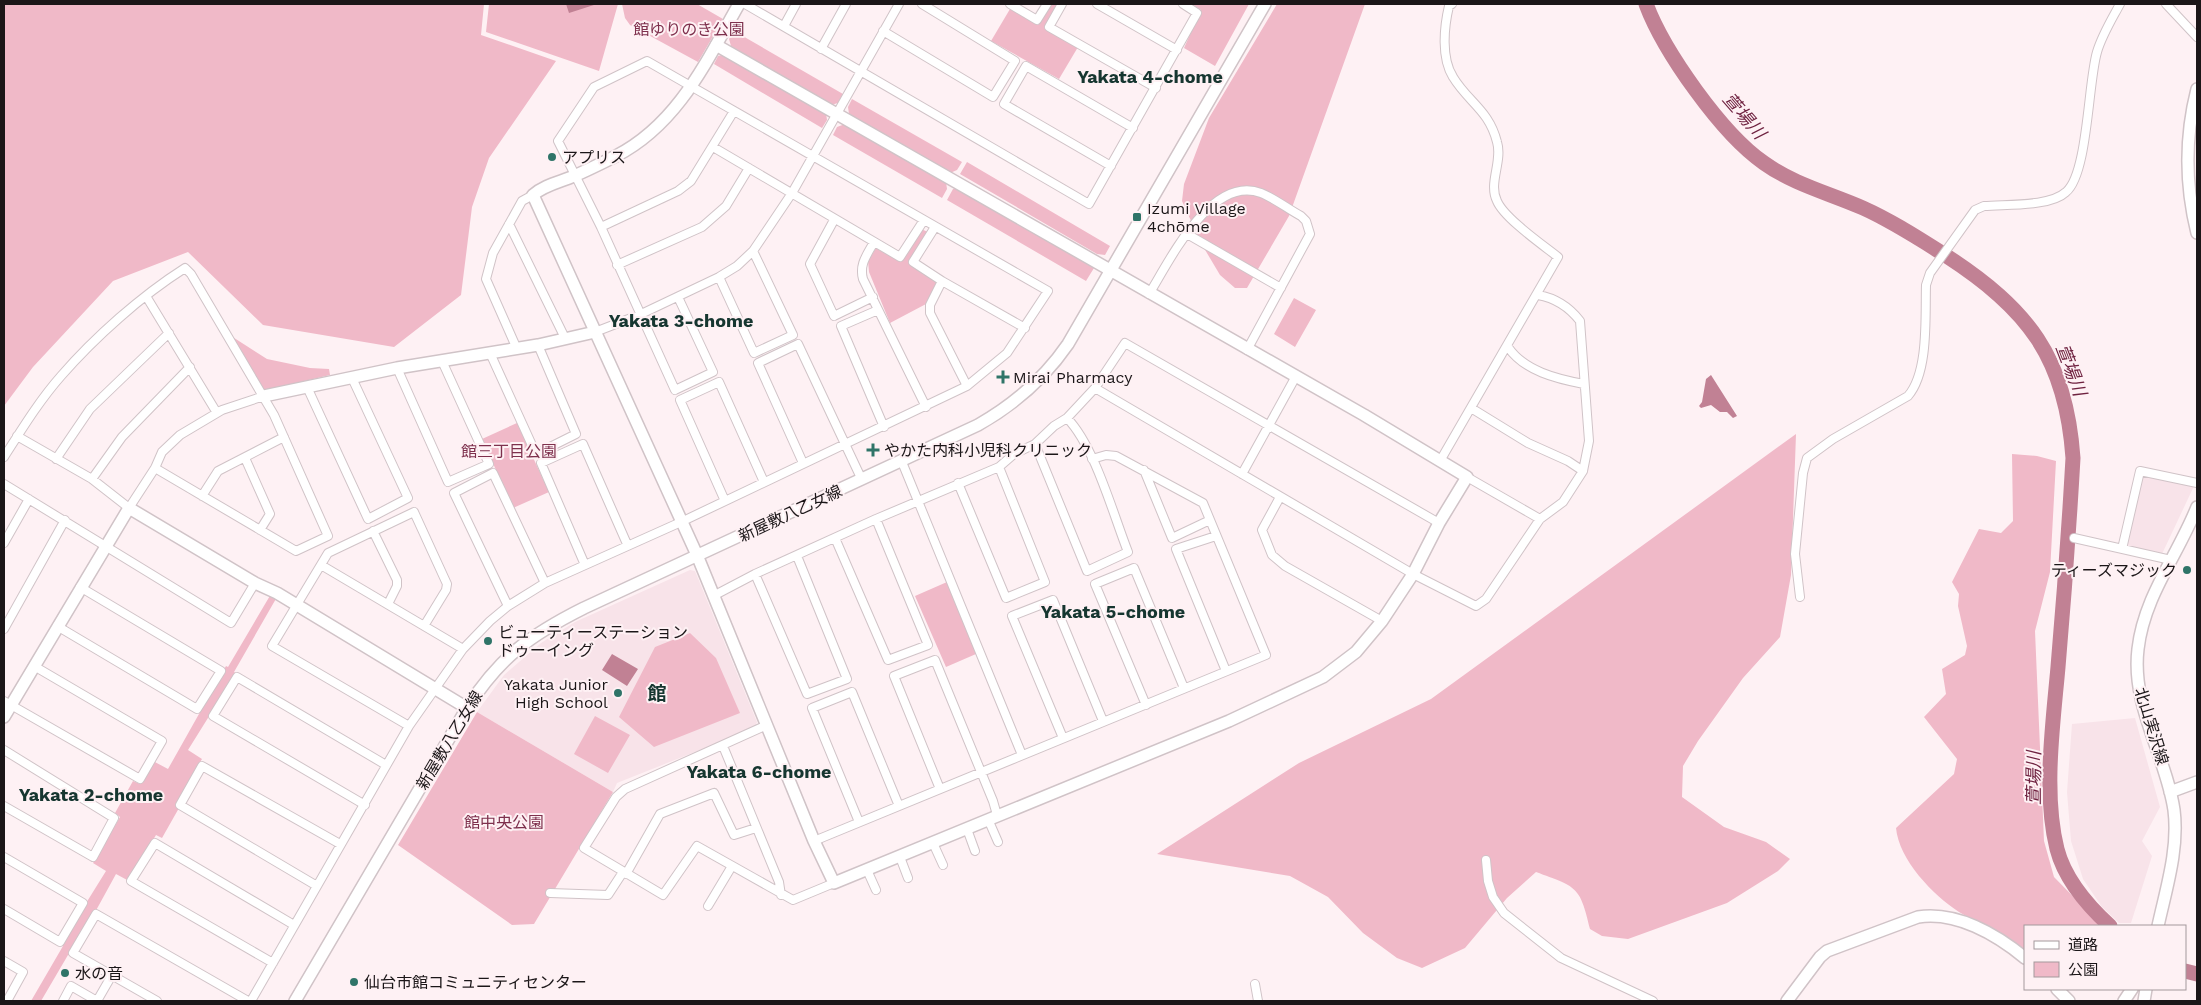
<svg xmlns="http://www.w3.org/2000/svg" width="2201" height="1005" viewBox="0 0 2201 1005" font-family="'Work Sans','Noto Sans JP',sans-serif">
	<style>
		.built { fill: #f8e3e9 }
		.green { fill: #f0b9c8 }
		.water { fill: #c18194 }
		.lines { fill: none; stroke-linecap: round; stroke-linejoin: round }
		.river { stroke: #c18194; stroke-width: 15 }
		.street-casing { stroke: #d0c3c7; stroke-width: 10 }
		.secondary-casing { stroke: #d0c3c7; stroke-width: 14 }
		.street { stroke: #fff; stroke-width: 8 }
		.secondary { stroke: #fff; stroke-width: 11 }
		.poi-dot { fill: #2f7468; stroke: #fef1f4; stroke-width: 2 }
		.labels { text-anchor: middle; stroke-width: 4; stroke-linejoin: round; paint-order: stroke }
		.park-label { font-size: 16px; fill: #7e304d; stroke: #fef1f4 }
		.poi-label { font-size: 16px; fill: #1b1618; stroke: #fef1f4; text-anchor: start }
		.street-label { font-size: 16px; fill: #1b1618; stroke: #fef1f4 }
		.neighbourhood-label { font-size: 18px; font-weight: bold; fill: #163630; stroke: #fef1f4 }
		.water-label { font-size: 18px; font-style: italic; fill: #6f2240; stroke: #fef1f4 }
		.quarter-label { font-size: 19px; font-weight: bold; fill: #163630; stroke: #fef1f4 }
	</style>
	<rect width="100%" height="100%" fill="#fef1f4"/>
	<path class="built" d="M 2143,474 L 2194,486 L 2162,554 L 2125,548 Z
		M 690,570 L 695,571 L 757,722 L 755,728 L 617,783 L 613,792 L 477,712 L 504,675 L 541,643 L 575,622 Z
		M 2135,718 L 2160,807 L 2142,841 L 2152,856 L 2131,923 L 2119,923 L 2102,907 L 2083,879 L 2071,841 L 2067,792 L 2072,724 Z"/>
	<path class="green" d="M 4,4 L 484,4 L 481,35 L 556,61 L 489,158 L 472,207 L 461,295 L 394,347 L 263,325 L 188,252 L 113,281 L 33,367 L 4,406 Z
		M 489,4 L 618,4 L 599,71 L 486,32 Z
		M 622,4 L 697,4 L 723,19 L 698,62 L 630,25 L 625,18 Z
		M 1050,4 L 1058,4 L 1044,28 L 1078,47 L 1059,79 L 991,41 L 1010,9 L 1038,25 Z
		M 1192,4 L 1249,4 L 1215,66 L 1184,48 L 1201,10 Z
		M 1277,4 L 1365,4 L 1289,216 L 1247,288 L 1235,288 L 1220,275 L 1201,243 L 1182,201 L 1184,184 L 1209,118 Z
		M 734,31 L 843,94 L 838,103 L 831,105 L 731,46 L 729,39 Z
		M 725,54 L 826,113 L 827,120 L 822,128 L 714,64 L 718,56 Z
		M 852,99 L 962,162 L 957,170 L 950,173 L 849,114 L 848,107 Z
		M 845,124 L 946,182 L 947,189 L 942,198 L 833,135 L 837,127 Z
		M 967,162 L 1110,246 L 1105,255 L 1097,254 L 960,174 Z
		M 958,188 L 1094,268 L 1086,281 L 947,200 L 953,189 Z
		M 921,229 L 928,232 L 909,264 L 938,283 L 926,304 L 890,323 L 869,272 L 868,261 L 876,248 L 901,262 Z
		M 1294,298 L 1316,310 L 1295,347 L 1274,334 Z
		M 228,334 L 267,359 L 310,368 L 329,369 L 330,375 L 263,391 Z
		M 517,423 L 549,492 L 513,508 L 482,439 Z
		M 1796,434 L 1791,575 L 1780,637 L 1743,678 L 1698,741 L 1683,766 L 1682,797 L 1724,827 L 1766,842 L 1790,859 L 1778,871 L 1727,903 L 1628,939 L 1602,936 L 1590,929 C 1580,885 1576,887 1536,872 L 1507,898 L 1465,948 L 1422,968 L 1397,958 L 1363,933 L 1328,897 L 1290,876 L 1157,854 L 1299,763 L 1431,699 Z
		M 2012,454 L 2037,456 L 2056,461 L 2050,572 L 2035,631 L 2044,841 L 2054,877 L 2102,926 L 2025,926 L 2025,951 C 2004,934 1981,925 1959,912 C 1933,895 1899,860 1896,828 L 1954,774 L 1957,759 L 1924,717 L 1946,694 L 1942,669 L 1965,655 L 1967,646 L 1958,606 L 1959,594 L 1952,582 L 1979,529 L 2001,533 L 2013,521 Z
		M 947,582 L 976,654 L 946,667 L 915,596 Z
		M 271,594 L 277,597 L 234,672 L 236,673 L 188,750 L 202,759 L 175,805 L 179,808 L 162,838 L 156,835 L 129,881 L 116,874 L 71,956 L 68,955 L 41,1001 L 31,1001 L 63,946 L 60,945 L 106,871 L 93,863 L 120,817 L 115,813 L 133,781 L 140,784 L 153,761 L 168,769 L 226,666 L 228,667 Z
		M 690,633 L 716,658 L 740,713 L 654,747 L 619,717 L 655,647 Z
		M 477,712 L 613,792 L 534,924 L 512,925 L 398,845 Z
		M 595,716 L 630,735 L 608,773 L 574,754 Z"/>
	<path class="water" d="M 566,4 L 597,4 L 569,13 Z
		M 1711,375 L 1737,416 L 1733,418 L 1727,412 L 1720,412 L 1711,405 L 1701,408 L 1699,406 L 1702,402 L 1706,379 Z
		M 612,654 L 638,669 L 627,686 L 602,670 Z"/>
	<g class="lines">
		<path class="river" d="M 1646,4 C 1664,52 1722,134 1764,163 C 1795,185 1829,193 1863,208 C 1892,221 1918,238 1945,255 C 2028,309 2066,357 2073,458 C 2069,528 2064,598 2058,667 C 2053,724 2043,793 2057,849 C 2065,880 2087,905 2110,926
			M 2185,971 L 2197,974"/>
		<defs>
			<path id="street" d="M 745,4 L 1089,204 L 1197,13 L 1183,4
				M 1010,4 L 1037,20 L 1047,4
				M 1062,4 L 1049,27 L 1156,88
				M 1097,4 L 1177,50
				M 2166,4 L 2197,37
				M 784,26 L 796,4
				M 883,31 L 993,97 L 1015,61 L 922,4
				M 821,49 L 846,4
				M 713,147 L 900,257 L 924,220
				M 1111,166 L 1004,104 L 1026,66 L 1133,128
				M 834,220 L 810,264 L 834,316 L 873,297
				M 509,224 L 565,338
				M 601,227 L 678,191 L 691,181 L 734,111
				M 935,227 L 913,262 L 942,281 L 1025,328
				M 1187,234 L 1281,288
				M 874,242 C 867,255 859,264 863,279 L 926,407
				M 617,265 L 702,227 L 726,206 L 749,168
				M 719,277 L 754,353 L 793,335 L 753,251
				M 942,281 L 930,305 L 930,313 L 967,386
				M 1149,294 C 1169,262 1211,174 1261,193 C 1274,198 1288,209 1301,216 L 1306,221 L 1310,234 L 1247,350
				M 146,296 L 217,413
				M 878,310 L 841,326 L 884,427
				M 595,332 L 639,315 L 719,277 L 737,266 L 753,251 L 792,193 L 899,4
				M 1508,347 C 1524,371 1557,379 1584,384
				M 517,349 L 486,279 L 493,253 L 522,201 L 533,195
				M 490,353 L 536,454 L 576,434 L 538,345
				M 397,368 L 448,482 L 489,464 L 442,361
				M 307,387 L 368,519 L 408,498 L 352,378
				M 1095,388 L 1413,574 L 1476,606 L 1486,599 L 1540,519 L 1563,502 L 1583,471 L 1589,441 L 1580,321 C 1570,308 1555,298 1538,295
				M 1471,408 L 1528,443 L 1568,461 L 1583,471
				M 17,436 L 92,479 L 129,508 L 155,468 L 162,452 L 180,435 L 222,410 L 264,396
				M 1035,444 L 1087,571 L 1128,552 C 1113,514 1095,447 1067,418
				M 4,457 C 22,429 39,401 61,376 C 95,337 141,296 185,268 L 191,274 L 274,415 L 328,536 L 296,551 L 155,468
				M 245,458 L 270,514 L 260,530
				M 56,459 L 90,409 L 169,333
				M 1440,461 L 1558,257 C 1543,245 1504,218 1497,201 C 1488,183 1503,161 1497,142 C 1489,110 1468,102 1453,77 C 1441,58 1444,27 1449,6 L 1452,4
				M 902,462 L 1022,755
				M 803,463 L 758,363 L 798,344 L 862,480
				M 1144,470 L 1172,538 L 1210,520
				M 1242,474 L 1295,378
				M 1467,477 L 1540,519
				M 92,479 L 122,437 L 190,367
				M 958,483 L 1006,598 L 1045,582 L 999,467
				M 4,484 L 231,623 L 255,583
				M 202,496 L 218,471 L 284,437
				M 1280,497 L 1262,530 L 1272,555 L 1285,566 L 1382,621
				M 725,501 L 680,400 L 719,382 L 764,482
				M 373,531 L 397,580 L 397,586 L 388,604
				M 1216,536 L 1176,549 L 1226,671
				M 835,538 L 888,660 L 928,645 L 876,519
				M 2074,538 L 2171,560
				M 4,543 L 29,499
				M 2122,549 L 2140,471 L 2197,483
				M 321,565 L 463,649
				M 585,565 L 541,463 L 583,444 L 627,544
				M 755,574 L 807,694 L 847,679 L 797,556
				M 715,595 L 755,574 L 876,519 L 999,467 L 1014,454 L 1035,444 L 1054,426 L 1067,418 L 1095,388 L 1125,343 L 1439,523
				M 1800,597 L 1795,554 L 1803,473 L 1807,458 L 1833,439 L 1908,396 C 1929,372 1925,316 1926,285 L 1930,273 L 1975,210 L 1984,206 C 2006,204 2050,207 2066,192 C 2088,174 2088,82 2097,52 C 2102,35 2112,19 2120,4
				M 508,606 L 454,493 L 493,473 L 545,583
				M 57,626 L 197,709 L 221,671 L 80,587
				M 4,629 L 65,520
				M 4,701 L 140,779 L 162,741 L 34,666
				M 1146,705 L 1095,584 L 1134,568 L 1184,688
				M 767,725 L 625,789 L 616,797 L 584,848 L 663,895 L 697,846 L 793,900 L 834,883
				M 409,726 L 272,646 L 328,553 L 414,512 L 447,584 L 446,590 L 424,626
				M 1063,738 L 1012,616 L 1053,600 L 1103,721
				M 723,746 L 779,882 L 781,895
				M 4,750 L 114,818 L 93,857 L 4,806
				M 940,789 L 894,676 L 935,660 L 993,801 L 997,815
				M 365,805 L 213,716 L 237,677 L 386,765
				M 988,819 L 998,842
				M 859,822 L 812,708 L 852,692 L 899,806
				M 967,829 L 975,851
				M 814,841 L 1266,655 L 1203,503 L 1116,456 L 1106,455 L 1092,459
				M 933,843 L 943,865
				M 4,857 L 83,903 L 60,942 L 4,909
				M 900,857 L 908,878
				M 1486,860 L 1488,881 L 1493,897 L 1504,913 L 1561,958 L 1653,1001
				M 867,870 L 876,890
				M 626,874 L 660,814 L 714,793 L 734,835 L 756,828
				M 317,886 L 180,805 L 202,766 L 340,844
				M 550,893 L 608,895 L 623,872
				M 708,906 L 732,866
				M 4,961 L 23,972 L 7,1001
				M 273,963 L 131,881 L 155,843 L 294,925
				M 1255,984 L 1258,1001
				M 63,1001 L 71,986 L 97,1001
				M 97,1001 L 112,975
				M 157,1001 L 73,953 L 96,914 L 248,1001
				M 251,1001 L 409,726 L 463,649 L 490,621 L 508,606 L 545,583 L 681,522 L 967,386 L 1007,353 L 1048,291 L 647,61 L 594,87 L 558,141 L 601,227 L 675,390 L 713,372 L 678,297"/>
			<path id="secondary" d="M 716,45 L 1364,415 L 1467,477 L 1439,523 L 1413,574 L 1382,621 L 1356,652 L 1323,677 L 1229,721 L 834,883 L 814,841 L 697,555 L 533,195 C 544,185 560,182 574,176 C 588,170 602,163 616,156 C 678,124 706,62 739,4
				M 2197,89 C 2185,136 2185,185 2197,233
				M 264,396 L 397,368 L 538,345 L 595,332
				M 4,717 L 129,508 L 255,583 L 277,593 L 467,708
				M 2170,792 L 2197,782
				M 2158,926 C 2166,889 2179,849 2174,810 C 2166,756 2131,706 2138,649 C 2144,596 2178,555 2197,507
				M 2057,989 L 2069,1001
				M 295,1001 L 467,708 C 500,657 530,635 584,608 L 978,425 C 1015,404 1044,379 1068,344 L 1265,4
				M 1787,1001 L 1820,957 L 1827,951 L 1918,917 C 1956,911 1996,934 2025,958
				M 2124,1001 L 2132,989
				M 2144,1001 L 2146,989"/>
		</defs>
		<use href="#street" class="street-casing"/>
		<use href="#secondary" class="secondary-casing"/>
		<use href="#street" class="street"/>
		<use href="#secondary" class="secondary"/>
	</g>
	<g class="poi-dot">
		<circle cx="552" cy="157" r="5"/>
		<rect x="1132" y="212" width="10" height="10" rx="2.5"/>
		<path d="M1000.5 369.5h5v5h5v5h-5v5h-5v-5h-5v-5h5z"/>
		<path d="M870.5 442.5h5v5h5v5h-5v5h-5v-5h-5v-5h5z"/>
		<circle cx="2187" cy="570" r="5"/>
		<circle cx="488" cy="641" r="5"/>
		<circle cx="618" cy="693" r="5"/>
		<circle cx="65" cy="973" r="5"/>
		<circle cx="354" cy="982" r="5"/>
	</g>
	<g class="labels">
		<g class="park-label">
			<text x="689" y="35">館ゆりのき公園</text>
			<text x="509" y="457">館三丁目公園</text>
			<text x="504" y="828">館中央公園</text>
		</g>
		<g class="poi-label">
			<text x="562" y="163">アプリス</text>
			<text x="1147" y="214">Izumi Village<tspan x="1147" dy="18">4chōme</tspan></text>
			<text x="1013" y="383">Mirai Pharmacy</text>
			<text x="884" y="456">やかた内科小児科クリニック</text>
			<text x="2177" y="576" text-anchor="end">ティーズマジック</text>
			<text x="498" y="638">ビューティーステーション<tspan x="498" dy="18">ドゥーイング</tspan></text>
			<text x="608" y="690" text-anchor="end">Yakata Junior<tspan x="608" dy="18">High School</tspan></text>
			<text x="75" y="979">水の音</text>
			<text x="364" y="988">仙台市館コミュニティセンター</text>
		</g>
		<g class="street-label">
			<text transform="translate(790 513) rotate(-25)" y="6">新屋敷八乙女線</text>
			<text transform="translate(2152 726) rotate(73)" y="6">北山実沢線</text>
			<text transform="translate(449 740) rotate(-59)" y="6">新屋敷八乙女線</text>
		</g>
		<g class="neighbourhood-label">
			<text x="1150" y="83">Yakata 4-chome</text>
			<text x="681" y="327">Yakata 3-chome</text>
			<text x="1113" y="618">Yakata 5-chome</text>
			<text x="759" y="778">Yakata 6-chome</text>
			<text x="91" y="801">Yakata 2-chome</text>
		</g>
		<g class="water-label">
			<text transform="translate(1744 116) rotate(49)" y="6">萱場川</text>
			<text transform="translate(2071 370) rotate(69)" y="6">萱場川</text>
			<text transform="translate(2034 778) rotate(-90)" y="6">萱場川</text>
		</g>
		<g class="quarter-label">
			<text x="657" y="700">館</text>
		</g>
	</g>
	<rect width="2201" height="1005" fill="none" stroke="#1b1618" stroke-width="10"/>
	<rect x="2024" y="925" width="162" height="65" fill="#fef1f4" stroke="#a3999c"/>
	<rect x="2034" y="941" width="25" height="8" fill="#ffffff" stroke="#a3999c"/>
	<text x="2068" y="950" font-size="15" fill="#1b1618">道路</text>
	<rect x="2034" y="962" width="25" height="15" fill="#f0b9c8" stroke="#a3999c"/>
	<text x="2068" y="975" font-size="15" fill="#1b1618">公園</text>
</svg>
